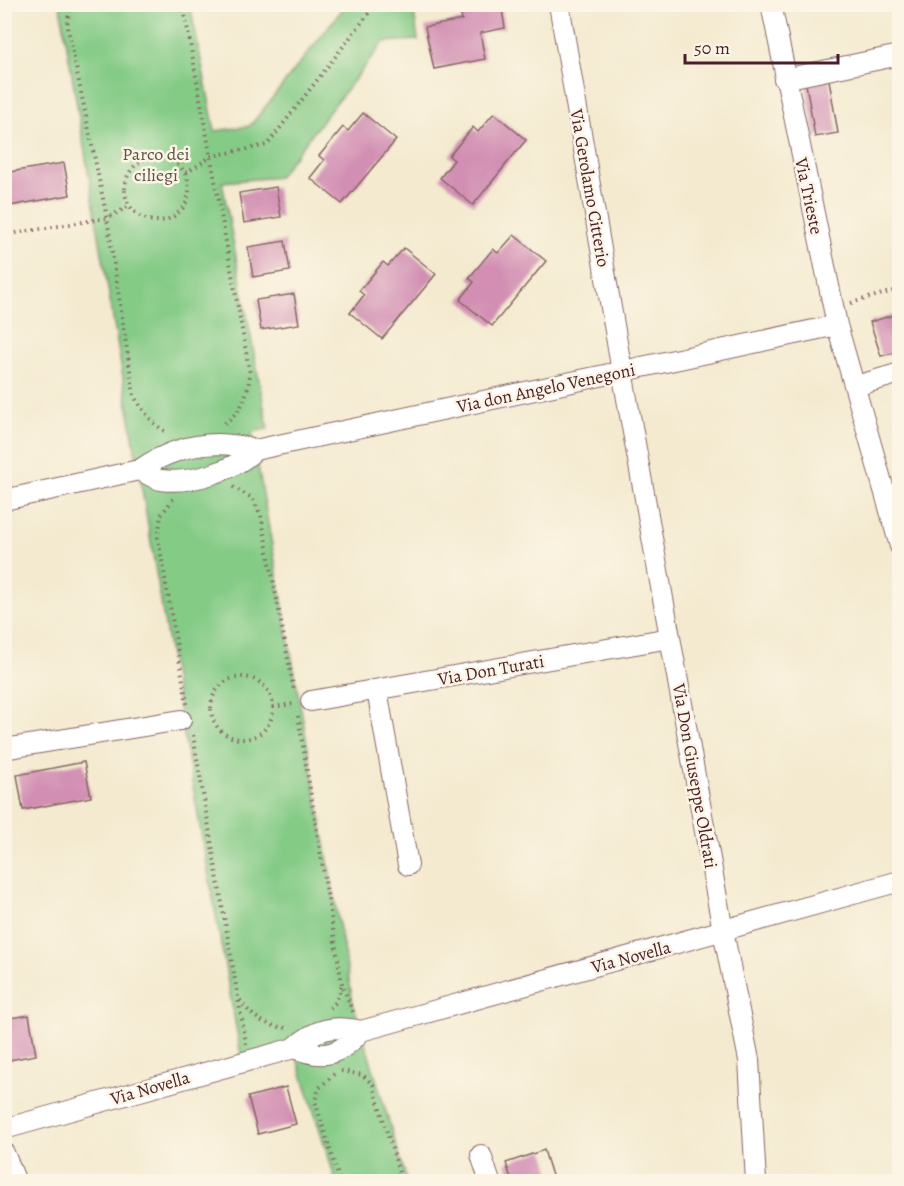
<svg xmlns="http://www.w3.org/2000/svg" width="904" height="1186" viewBox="0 0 904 1186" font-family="Alegreya,serif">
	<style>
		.green { fill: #84cb86; stroke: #677558; stroke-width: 1.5 }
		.building { fill: #d28fb3 }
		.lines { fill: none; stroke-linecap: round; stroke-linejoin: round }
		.minor-casing { stroke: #866665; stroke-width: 22 }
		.path { stroke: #866665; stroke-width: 4; stroke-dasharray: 1.5 4.5; stroke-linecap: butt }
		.minor { stroke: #fff; stroke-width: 20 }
		.labels { text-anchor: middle; stroke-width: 5; stroke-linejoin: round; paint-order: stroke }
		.park-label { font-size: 18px; fill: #5b5346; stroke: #fcf5e5 }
		.street-label { font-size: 18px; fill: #4a1f2b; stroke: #fcf5e5 }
	</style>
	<rect width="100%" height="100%" fill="#fcf5e5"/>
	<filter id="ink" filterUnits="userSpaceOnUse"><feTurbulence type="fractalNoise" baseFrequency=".0167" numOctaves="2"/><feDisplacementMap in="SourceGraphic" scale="12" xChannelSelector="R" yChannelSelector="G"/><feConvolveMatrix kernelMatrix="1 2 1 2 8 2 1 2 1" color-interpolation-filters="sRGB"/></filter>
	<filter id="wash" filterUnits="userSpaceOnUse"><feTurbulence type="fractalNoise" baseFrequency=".008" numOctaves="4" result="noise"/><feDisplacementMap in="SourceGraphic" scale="24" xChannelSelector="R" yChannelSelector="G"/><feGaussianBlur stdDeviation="1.35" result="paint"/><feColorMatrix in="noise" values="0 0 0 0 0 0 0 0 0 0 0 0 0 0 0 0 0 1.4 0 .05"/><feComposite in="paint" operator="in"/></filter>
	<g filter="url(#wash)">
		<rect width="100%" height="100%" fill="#f4ead0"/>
		<path class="green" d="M 60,5 L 190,5 L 215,131 L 250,126 L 346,5 L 413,5 L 418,40 L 384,42 L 278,177 L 222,182 L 268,429 L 252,432 L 353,1003 L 407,1181 L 336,1181 L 294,1048 L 241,1055 L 181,720 Z"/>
		<g id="blocks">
			<path class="building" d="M 459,4 L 501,4 L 505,28 L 480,33 L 485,59 L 434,69 L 425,27 L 462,20 Z
				M 829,80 L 838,133 L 815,137 L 806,84 Z
				M 363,113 L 396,140 L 342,204 L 310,178 L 324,160 L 319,156 L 343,127 L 348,131 Z
				M 494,113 L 526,140 L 473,205 L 440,178 L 454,160 L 449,156 L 473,127 L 478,132 Z
				M 64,163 L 70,195 L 4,207 L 4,173 Z
				M 276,187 L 281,217 L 244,223 L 239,193 Z
				M 514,235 L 546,261 L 492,326 L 460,300 L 474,282 L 469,278 L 493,249 L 498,253 Z
				M 285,241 L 290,271 L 253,277 L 248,247 Z
				M 404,248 L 436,274 L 382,339 L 350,313 L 364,295 L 359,291 L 383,262 L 388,266 Z
				M 294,294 L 299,324 L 261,330 L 256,300 Z
				M 900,313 L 900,351 L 881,356 L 870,322 Z
				M 84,762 L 91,797 L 23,810 L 17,775 Z
				M 29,1015 L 36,1055 L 4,1061 L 4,1019 Z
				M 286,1087 L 296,1124 L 258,1134 L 248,1097 Z
				M 544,1150 L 554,1182 L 512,1182 L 506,1163 Z"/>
		</g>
	</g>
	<g filter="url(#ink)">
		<use href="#blocks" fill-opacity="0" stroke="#866665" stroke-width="1.5"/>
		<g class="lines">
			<defs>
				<path id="minor" d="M 559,4 L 620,360 L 723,931 L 749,1060 L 756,1182
					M 771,4 L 837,325 L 900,546
					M 784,79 L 900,55
					M 856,386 L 900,373
					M 139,470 C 146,473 154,479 161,480 C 191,484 234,471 255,450
					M 4,500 L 139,470 C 175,446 213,437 255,450 L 837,325
					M 377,690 L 408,865
					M 311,701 L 670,638
					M 4,749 L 181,720
					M 294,1048 C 323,1060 341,1055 361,1031
					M 4,1129 L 294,1048 C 316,1028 333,1025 361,1031 L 900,881
					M 4,1153 L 16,1182
					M 481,1155 L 490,1182"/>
			</defs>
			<use href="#minor" class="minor-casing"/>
			<path class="path" d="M 71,4 L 67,24 L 107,218 L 134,396 C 143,411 152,424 168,433
				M 183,4 L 250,374 C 247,397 242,412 222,425
				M125 189a32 32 0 1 1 64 0a32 32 0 1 1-64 0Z
				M 186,173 L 212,156 L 267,145 L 376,4
				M 4,235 L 107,218 L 130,206
				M 851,303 L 900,289
				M 233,487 L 252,498 L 261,515 L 294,691
				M 173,499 L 161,515 L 158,538 L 187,704
				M211 708a31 31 0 1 1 62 0a31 31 0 1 1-62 0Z
				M 273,707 L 293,704
				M 298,716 L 342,984 L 353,1012
				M 193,735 L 246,1044
				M 240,1000 C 252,1017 266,1027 288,1028
				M 330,1008 L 336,1002 L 342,984
				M 341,1071 L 363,1075 L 373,1085 L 402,1182
				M 334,1074 L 319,1088 L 315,1101 L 340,1182"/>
			<use href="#minor" class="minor"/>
		</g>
	</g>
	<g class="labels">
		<g class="park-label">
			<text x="156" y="160">Parco dei<tspan x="156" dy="21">ciliegi</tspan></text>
		</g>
		<g class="street-label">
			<text transform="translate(590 188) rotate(80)" y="6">Via Gerolamo Citterio</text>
			<text transform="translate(809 196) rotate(78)" y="6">Via Trieste</text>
			<text transform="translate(546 388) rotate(-12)" y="6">Via don Angelo Venegoni</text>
			<text transform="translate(491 670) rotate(-10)" y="6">Via Don Turati</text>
			<text transform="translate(695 776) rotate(80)" y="6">Via Don Giuseppe Oldrati</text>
			<text transform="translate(631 957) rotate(-15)" y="6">Via Novella</text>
			<text transform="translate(150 1088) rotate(-16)" y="6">Via Novella</text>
		</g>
	</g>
	<rect width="904" height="1186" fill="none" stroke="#fcf5e5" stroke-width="24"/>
	<path d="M685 54v9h153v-9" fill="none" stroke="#4a1f2b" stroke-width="3"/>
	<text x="694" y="54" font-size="18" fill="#4a1f2b" stroke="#fcf5e5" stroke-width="4.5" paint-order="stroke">50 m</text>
</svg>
